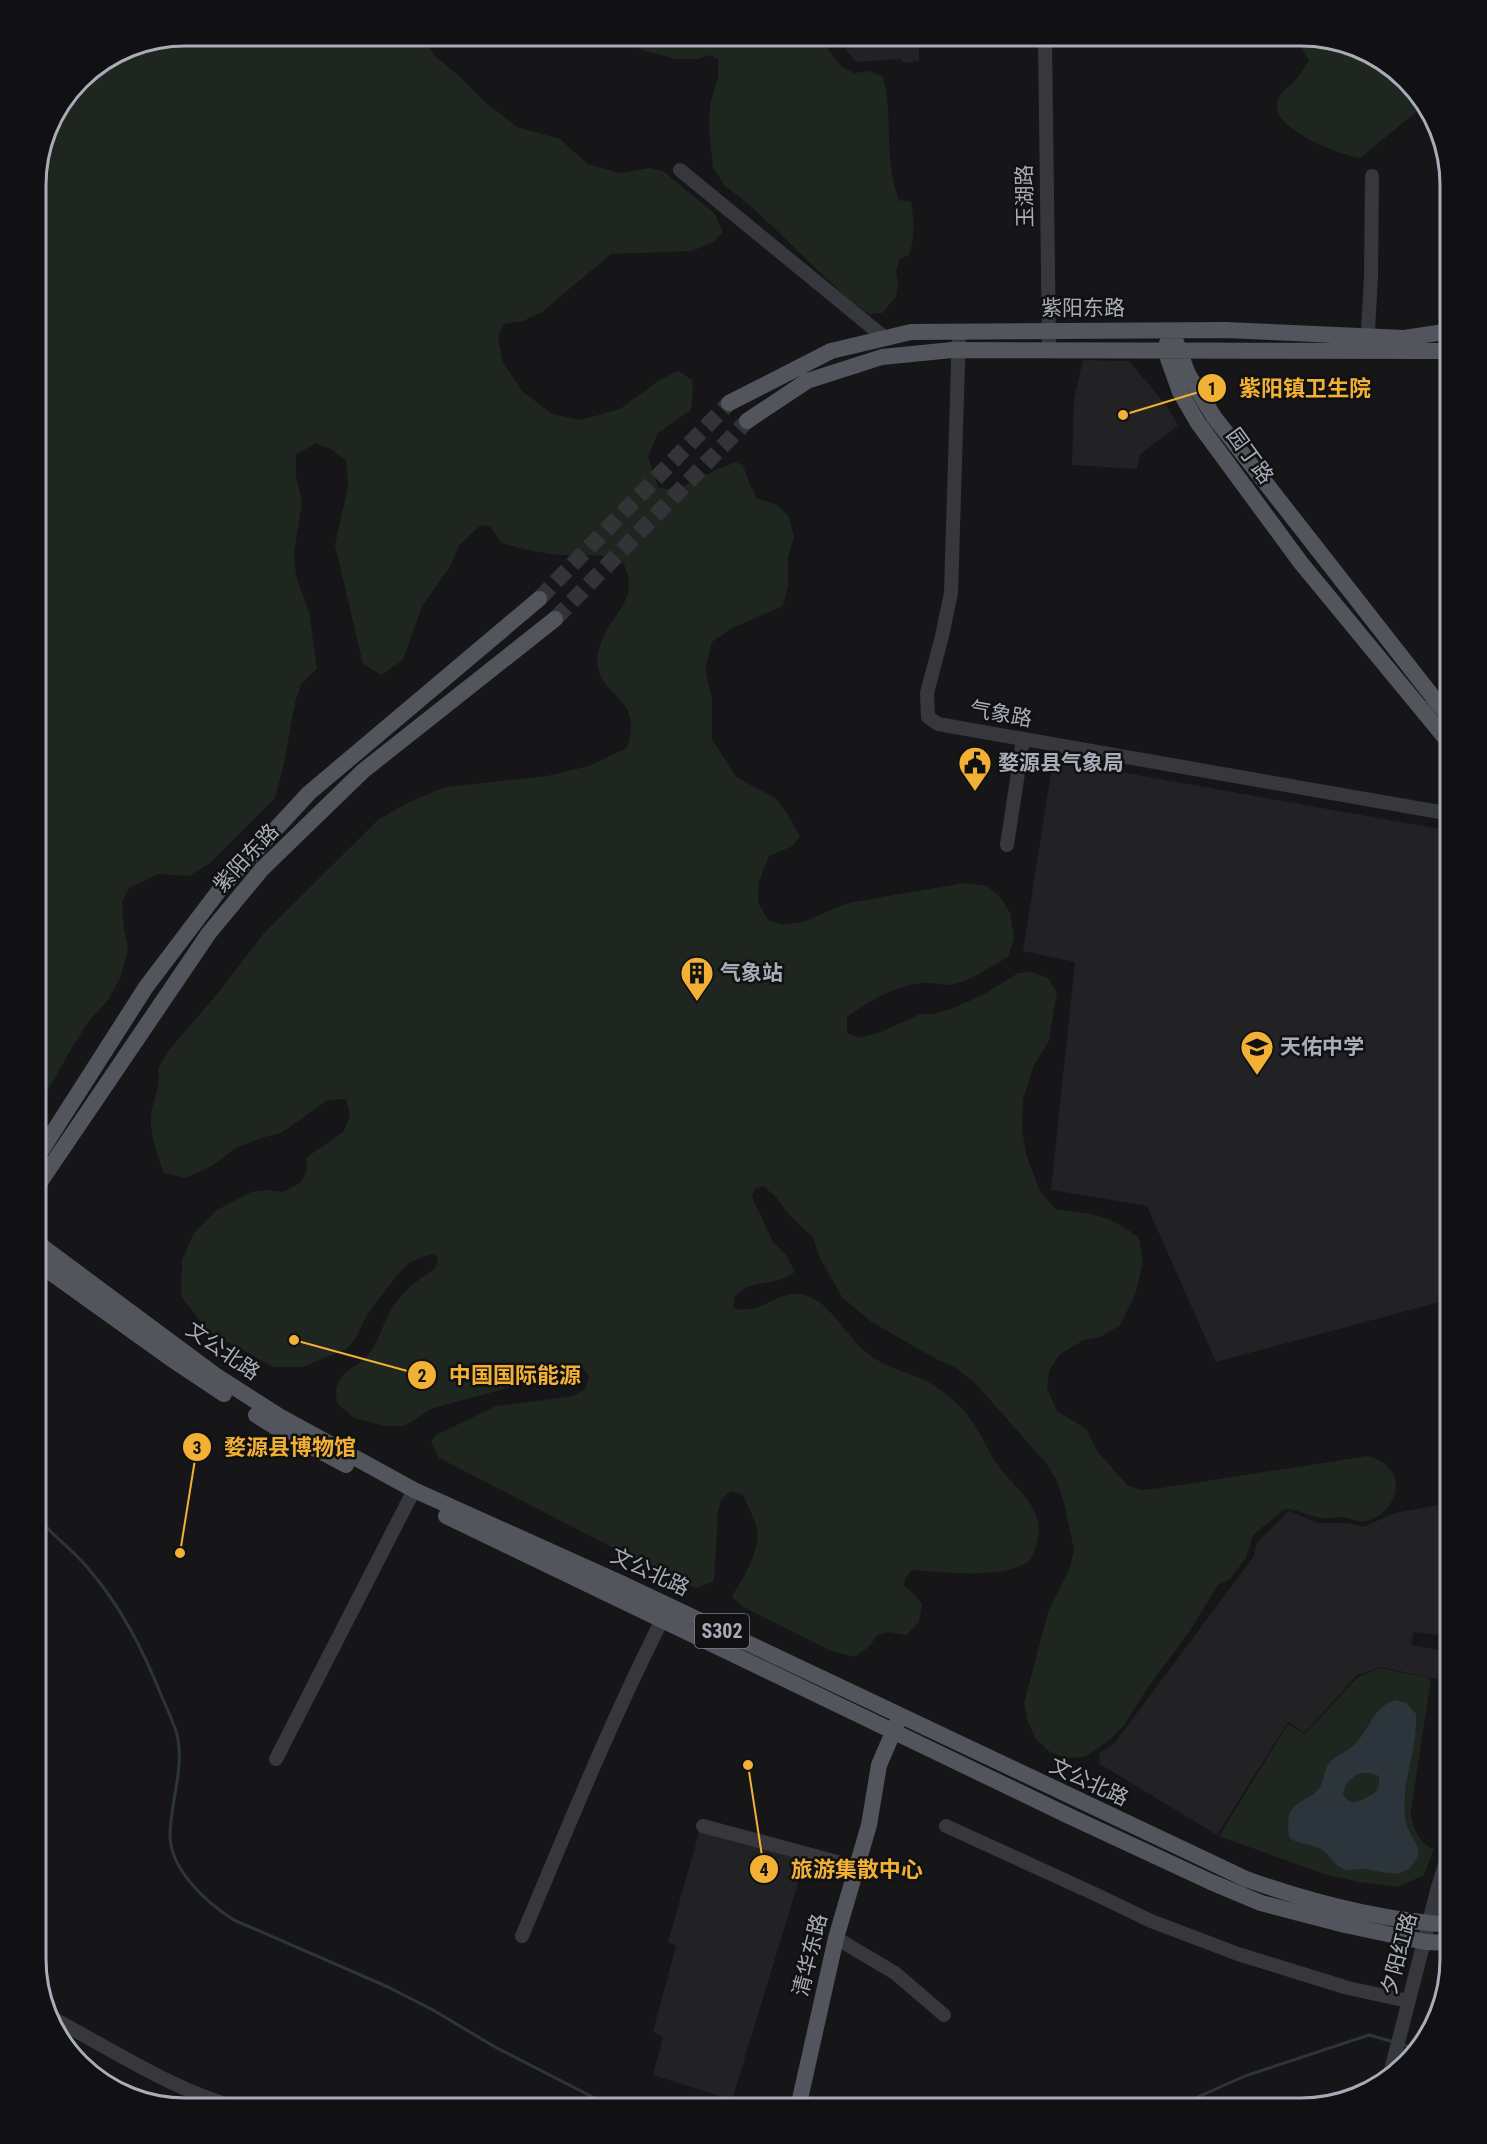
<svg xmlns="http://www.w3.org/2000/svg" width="1487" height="2144" viewBox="0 0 1487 2144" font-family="'Roboto Condensed','Noto Sans SC',sans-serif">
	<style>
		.built { fill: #222225 }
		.green { fill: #1e261f }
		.water { fill: #2c353c; fill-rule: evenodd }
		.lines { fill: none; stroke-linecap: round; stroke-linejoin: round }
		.stream { stroke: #2c353c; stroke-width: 3 }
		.major-tunnel { stroke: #333438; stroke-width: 16; stroke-dasharray: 16 8; stroke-linecap: butt }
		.minor { stroke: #37383d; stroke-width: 14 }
		.major { stroke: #53555c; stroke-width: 16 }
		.labels { text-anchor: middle; stroke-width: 5; stroke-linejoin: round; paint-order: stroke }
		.shield { fill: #111113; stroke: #7b7e86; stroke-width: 1.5 }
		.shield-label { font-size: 20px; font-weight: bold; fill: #a8adb8 }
		.street-label { font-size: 21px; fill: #a8adb8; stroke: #111113 }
		.poi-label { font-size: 21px; font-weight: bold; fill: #a8adb8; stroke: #111113; text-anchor: start }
		.rim { fill: none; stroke: #a8adb8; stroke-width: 3 }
		.leader { fill: none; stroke: #f2b134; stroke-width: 2 }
		.callout-dot { fill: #f2b134; stroke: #111113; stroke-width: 2 }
		.mark-label { font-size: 18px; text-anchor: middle; font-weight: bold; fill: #111 }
		.callout-label { font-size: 22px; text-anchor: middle; font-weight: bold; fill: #f2b134; stroke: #111113; stroke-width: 5; stroke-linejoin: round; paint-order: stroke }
	</style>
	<rect width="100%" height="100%" fill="#161618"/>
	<path class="built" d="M 844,36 L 919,36 L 919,61 L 903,63 L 901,59 L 857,62 L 841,45 Z
		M 1083,360 L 1129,361 L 1166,405 L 1178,425 L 1140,455 L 1137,469 L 1072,465 L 1074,400 Z
		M 1053,760 L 1451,831 L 1451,1299 L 1216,1362 L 1147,1206 L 1051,1190 L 1075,962 L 1023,951 Z
		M 1439,1505 L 1450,1574 L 1451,1615 L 1448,1636 L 1414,1632 L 1411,1645 L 1450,1652 L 1442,1680 L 1381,1667 L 1357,1675 L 1305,1733 L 1288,1722 L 1217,1835 L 1100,1764 L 1099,1753 L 1114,1744 L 1254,1556 L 1257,1542 L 1289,1511 L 1318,1523 L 1348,1523 L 1363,1527 L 1395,1513 Z
		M 700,1829 L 805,1860 L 732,2100 L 653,2075 L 663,2037 L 653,2032 L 676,1946 L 668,1942 Z"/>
	<path class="green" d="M 186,36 L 425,36 L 425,41 L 435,56 L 457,74 L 485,102 L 517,127 L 560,139 L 588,164 L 620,173 L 649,168 L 663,171 L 715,214 L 723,232 L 714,242 L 692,251 L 611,254 L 542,312 L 523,321 L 504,324 L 498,337 L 503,362 L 522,391 L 552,414 L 581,420 L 620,409 L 660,380 L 678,371 L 692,380 L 693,390 L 691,410 L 658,433 L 648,457 L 658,487 C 675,494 698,479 712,472 C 719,468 728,466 735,462 L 743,465 L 750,485 L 757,498 L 777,505 L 789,517 L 794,537 L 788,557 L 788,586 L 783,606 L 732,628 L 712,642 L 705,669 L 712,699 L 712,739 L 736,777 L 775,798 L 786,812 L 800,836 L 793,846 L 769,856 L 759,882 L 758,902 L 768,920 L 782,925 L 803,922 L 848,903 L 964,883 L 987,886 L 1000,897 L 1010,913 L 1014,938 L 1008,957 C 994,965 969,981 955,984 C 943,987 933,982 923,983 C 896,985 869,1001 847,1017 L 847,1033 L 858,1038 L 881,1032 L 920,1014 L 932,1014 L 951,1009 L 985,994 L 1018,973 L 1031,972 L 1048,978 L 1057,993 L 1049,1041 L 1034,1065 L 1023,1099 L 1022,1129 L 1026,1154 L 1039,1189 L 1055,1209 C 1092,1214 1109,1214 1139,1238 L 1143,1263 L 1135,1295 L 1120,1325 L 1101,1337 L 1084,1340 L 1059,1355 L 1049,1371 L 1047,1388 L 1057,1411 L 1086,1429 L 1098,1452 L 1127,1485 L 1141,1490 L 1161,1488 L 1368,1456 C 1373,1458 1381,1460 1385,1464 C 1407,1483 1393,1513 1367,1521 C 1360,1523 1351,1518 1344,1517 C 1336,1517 1328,1519 1321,1518 C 1308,1516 1297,1509 1285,1509 L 1253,1535 L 1246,1558 L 1230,1579 L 1218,1585 L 1193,1626 L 1147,1689 L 1124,1725 L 1112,1738 L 1085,1757 L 1067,1758 L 1050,1752 L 1036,1739 L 1027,1720 L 1024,1703 L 1049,1609 L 1070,1568 L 1074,1550 L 1065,1506 L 1057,1481 L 1047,1464 L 975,1383 L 956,1368 L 936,1359 L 870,1321 L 842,1297 L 820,1258 L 813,1237 L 791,1217 L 775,1196 L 763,1186 L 755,1189 L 752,1197 L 773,1242 L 786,1255 L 795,1272 C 777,1284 765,1281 747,1287 C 743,1289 738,1293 735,1296 L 733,1308 C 766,1318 783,1277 819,1302 C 835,1313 849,1338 866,1352 C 888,1371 919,1373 942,1391 C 952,1398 965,1410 971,1420 C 982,1435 988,1452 999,1467 C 1011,1483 1031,1498 1037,1518 C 1040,1529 1039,1539 1035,1549 C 1033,1553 1032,1558 1029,1561 C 1005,1580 941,1572 912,1570 L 905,1578 L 904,1586 L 913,1593 L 922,1604 L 919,1622 L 906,1635 L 889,1632 L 877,1635 L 870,1646 L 854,1657 L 831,1651 L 741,1606 L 732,1596 C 744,1577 762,1549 756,1525 C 753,1515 747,1504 743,1495 L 730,1491 L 721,1500 L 718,1513 L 714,1581 L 696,1588 L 662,1573 L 439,1458 L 431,1442 L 436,1435 L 496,1406 L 574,1396 L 585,1389 L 589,1377 L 583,1368 L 433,1408 L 404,1426 L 385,1426 L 354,1418 L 337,1403 C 336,1396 335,1388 339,1381 C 345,1370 359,1365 367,1356 C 378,1344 381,1329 388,1315 C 398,1295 416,1280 435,1269 L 438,1258 L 433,1254 L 422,1257 L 409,1263 L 399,1273 L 368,1313 L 355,1339 L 346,1349 L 303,1367 L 273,1367 L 208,1331 L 181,1296 L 182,1260 L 194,1233 L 217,1210 L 251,1192 L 267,1190 L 283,1192 L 300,1183 L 307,1171 L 306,1158 L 344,1131 L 350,1115 L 346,1099 L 328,1100 L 281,1133 L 261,1138 L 236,1148 L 212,1166 L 185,1178 L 164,1173 C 157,1154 150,1137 151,1117 C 152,1100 162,1087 158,1069 L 169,1050 L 218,993 L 264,933 L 378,820 L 407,803 L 445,787 L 547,776 L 589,766 L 627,748 C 645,693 598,701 597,659 C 597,655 599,650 600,646 C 611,611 644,599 621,559 C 601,554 586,556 565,555 C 543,554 523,549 501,543 L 491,527 L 481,525 L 460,544 L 449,568 L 422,606 L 403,660 L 381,675 L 363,664 L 335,545 L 348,486 L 346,460 L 331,449 L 315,443 L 296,455 L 296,476 L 302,502 L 294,552 L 296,576 L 309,612 L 317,669 L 301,684 L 295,703 L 284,763 L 275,798 L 210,863 L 189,876 L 158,874 L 129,888 L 122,902 L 124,928 L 128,949 L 121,976 L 108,1000 L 89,1021 L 73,1046 L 36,1111 L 36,176 L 48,128 L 80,80 L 129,47 Z
		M 560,36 L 826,36 L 829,51 L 842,67 L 854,73 L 870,71 L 883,77 C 894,118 883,158 899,200 L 911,202 C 914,220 915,238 909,255 L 900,259 L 896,271 L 898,284 L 896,297 L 882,313 L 869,314 L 849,300 L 751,206 L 725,186 L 713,168 L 709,129 L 710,104 L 718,77 L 718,59 L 710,55 L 698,59 L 676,59 L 645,51 L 621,40 L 591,45 Z
		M 1294,36 L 1311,36 L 1376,56 L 1425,105 L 1360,158 C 1340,155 1262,126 1279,97 C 1283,90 1293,84 1298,77 C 1302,72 1305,66 1309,61 Z
		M 1380,1668 L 1431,1678 L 1411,1811 C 1411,1825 1419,1844 1434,1849 L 1424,1875 L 1398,1887 L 1359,1882 L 1324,1874 L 1219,1836 L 1288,1724 L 1305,1734 L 1358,1677 Z"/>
	<path class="water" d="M 1397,1700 L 1406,1703 L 1416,1714 C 1418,1750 1399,1786 1406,1822 C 1408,1833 1416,1840 1419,1852 C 1409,1882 1389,1873 1366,1869 C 1358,1868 1350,1872 1343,1869 C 1333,1865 1329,1852 1319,1848 C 1308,1843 1298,1845 1289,1837 C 1288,1830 1287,1815 1292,1809 C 1298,1801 1311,1798 1318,1790 C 1324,1783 1323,1772 1328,1765 C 1334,1755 1346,1753 1354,1745 C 1370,1730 1373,1705 1397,1700 ZM 1361,1773 L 1370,1773 L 1379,1776 C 1380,1792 1376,1792 1364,1799 C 1354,1804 1349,1804 1343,1794 C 1345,1783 1351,1777 1361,1773 Z"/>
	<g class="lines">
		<path class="stream" d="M 36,1515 C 50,1534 72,1549 87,1567 C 121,1606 143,1650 162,1697 C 167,1708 172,1720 176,1731 C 186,1766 170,1802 170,1836 C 171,1871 207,1903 234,1920 L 388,1987 L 433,2010 L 495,2047 L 614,2108
			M 1400,2044 L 1415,2048
			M 1173,2108 L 1245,2076 L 1369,2035 L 1394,2042"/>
		<path class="major-tunnel" d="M 539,599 L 729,403
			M 555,619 L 747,421"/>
		<path class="minor" d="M 1045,41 L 1049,350
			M 680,170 L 885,338
			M 959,331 L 951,593 L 942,636 L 927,693 L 928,717 L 938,724 L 1451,814
			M 1367,347 L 1371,278 L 1372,176
			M 1428,708 L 1451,692
			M 1007,845 L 1023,740
			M 276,1759 L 414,1490
			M 703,1826 L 856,1867
			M 946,1826 L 1097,1895 L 1151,1921 L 1238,1954 L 1348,1988 L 1408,2001
			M 522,1936 C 568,1827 612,1718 666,1612
			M 836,1938 L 895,1973 L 944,2015
			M 52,2018 C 113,2050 172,2090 239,2108
			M 1390,2074 L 1438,1887 L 1451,1845"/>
		<path class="major" d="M 1168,340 L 1165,350 L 1180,392 L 1198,423 L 1301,563 L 1451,745
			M 1176,342 L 1188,374 L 1214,417 L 1451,720
			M 729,403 L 831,351 L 911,332 L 1225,330 L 1404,338 L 1451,331
			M 747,421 L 807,381 L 882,357 L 952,350 L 1451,351
			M 36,1159 L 146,987 L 221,888 L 309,793 L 539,599
			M 36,1188 L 209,933 L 262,869 L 363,771 L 555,619
			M 36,1242 L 215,1375 L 279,1416 L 414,1490 L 623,1584 L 1246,1879 C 1313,1903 1380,1920 1451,1925
			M 36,1262 L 170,1358 L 224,1394
			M 256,1415 L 280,1430 L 346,1465
			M 446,1516 L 1069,1816 L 1211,1882 L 1261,1903 L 1345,1925 L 1425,1942 L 1451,1943
			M 798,2108 L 836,1938 L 869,1825 L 879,1765 L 898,1721"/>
	</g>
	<defs>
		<symbol id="civic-pin" viewBox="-11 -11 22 30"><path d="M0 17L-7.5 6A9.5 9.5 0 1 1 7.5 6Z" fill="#f2b134" stroke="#111113"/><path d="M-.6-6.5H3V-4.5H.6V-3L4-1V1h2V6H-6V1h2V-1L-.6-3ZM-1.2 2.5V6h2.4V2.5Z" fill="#111"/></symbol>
		<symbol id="building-pin" viewBox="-11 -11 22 30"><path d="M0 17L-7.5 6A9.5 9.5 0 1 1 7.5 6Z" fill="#f2b134" stroke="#111113"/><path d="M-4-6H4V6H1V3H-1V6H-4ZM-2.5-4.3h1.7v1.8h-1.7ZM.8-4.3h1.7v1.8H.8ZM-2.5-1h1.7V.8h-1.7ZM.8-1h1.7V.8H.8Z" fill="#111"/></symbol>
		<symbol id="school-pin" viewBox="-11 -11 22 30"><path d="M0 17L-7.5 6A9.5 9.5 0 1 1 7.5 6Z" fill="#f2b134" stroke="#111113"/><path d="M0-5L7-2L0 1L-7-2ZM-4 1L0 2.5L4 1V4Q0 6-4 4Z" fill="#111"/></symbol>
	</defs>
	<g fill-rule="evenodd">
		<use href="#civic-pin" x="956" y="744" width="38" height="52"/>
		<use href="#building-pin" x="678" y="954" width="38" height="52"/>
		<use href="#school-pin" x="1238" y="1028" width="38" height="52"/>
	</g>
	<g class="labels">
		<rect class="shield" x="695" y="1614" width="54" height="34" rx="4.5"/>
		<g class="shield-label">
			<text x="722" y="1638">S302</text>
		</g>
		<g class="street-label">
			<text transform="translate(1025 196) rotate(-91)" y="7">玉湖路</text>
			<text x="1083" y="315">紫阳东路</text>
			<text transform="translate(1250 456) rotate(54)" y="7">园丁路</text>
			<text transform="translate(1001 714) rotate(10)" y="7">气象路</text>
			<text transform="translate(246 858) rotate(-47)" y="7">紫阳东路</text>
			<text transform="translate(223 1351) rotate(35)" y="7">文公北路</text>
			<text transform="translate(650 1572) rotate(25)" y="7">文公北路</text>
			<text transform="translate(1089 1782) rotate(25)" y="7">文公北路</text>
			<text transform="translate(1399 1954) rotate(-75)" y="7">夕阳红路</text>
			<text transform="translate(810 1955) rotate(-76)" y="7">清华东路</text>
		</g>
		<g class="poi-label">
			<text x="998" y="770">婺源县气象局</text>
			<text x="720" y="980">气象站</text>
			<text x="1280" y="1054">天佑中学</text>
		</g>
	</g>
	<path d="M0 0H1487V2144H0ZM185 46H1301A139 139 0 0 1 1440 185V1959A139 139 0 0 1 1301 2098H185A139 139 0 0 1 46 1959V185A139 139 0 0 1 185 46Z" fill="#111113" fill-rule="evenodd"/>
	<path class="rim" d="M185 46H1301A139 139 0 0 1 1440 185V1959A139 139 0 0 1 1301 2098H185A139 139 0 0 1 46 1959V185A139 139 0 0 1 185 46Z"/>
	<path class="leader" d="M1123 415L1212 388M294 1340L422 1375M180 1553L197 1447M748 1765L764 1869"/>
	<g class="callout-dot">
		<circle cx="1123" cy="415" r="6"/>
		<circle cx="294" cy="1340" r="6"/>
		<circle cx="180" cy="1553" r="6"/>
		<circle cx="748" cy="1765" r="6"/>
		<circle cx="1212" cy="388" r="15"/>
		<circle cx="422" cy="1375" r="15"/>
		<circle cx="197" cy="1447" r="15"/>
		<circle cx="764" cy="1869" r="15"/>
	</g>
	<g class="mark-label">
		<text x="1212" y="395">1</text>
		<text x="422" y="1382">2</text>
		<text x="197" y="1454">3</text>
		<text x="764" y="1876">4</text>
	</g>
	<g class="callout-label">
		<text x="1305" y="396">紫阳镇卫生院</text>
		<text x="515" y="1383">中国国际能源</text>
		<text x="290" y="1455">婺源县博物馆</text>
		<text x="857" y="1877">旅游集散中心</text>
	</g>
</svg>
